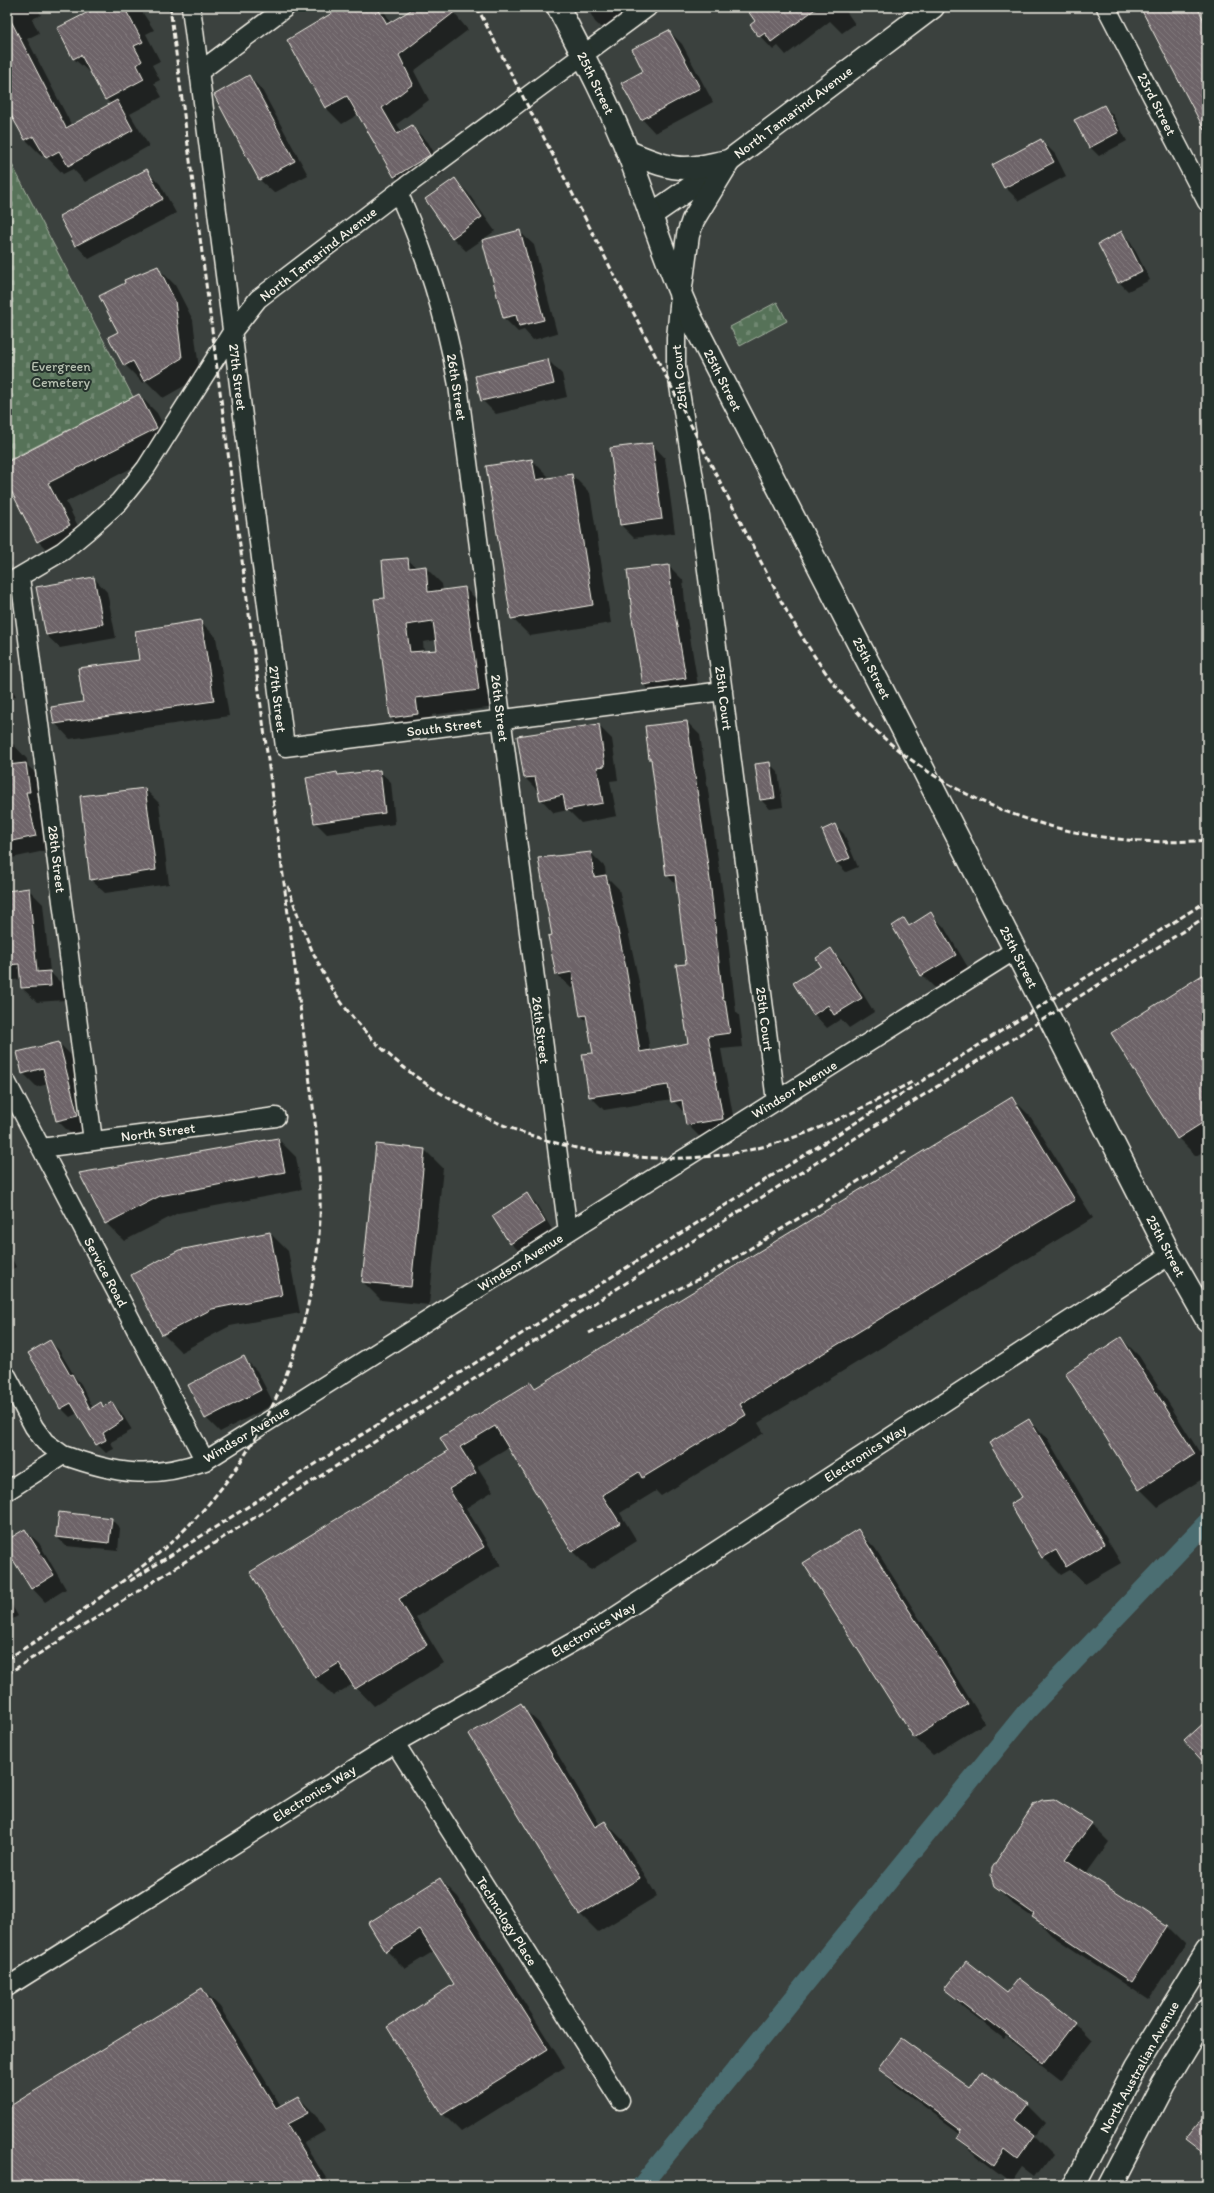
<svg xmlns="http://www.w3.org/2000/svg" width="1214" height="2193" viewBox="0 0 1214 2193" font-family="Itim,sans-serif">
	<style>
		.cemetery { fill: url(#cemetery-stones); stroke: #a5b2a0 }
		.shadow { fill: #0007; fill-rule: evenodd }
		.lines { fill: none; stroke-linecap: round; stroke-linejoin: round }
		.canal { stroke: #4b6e72; stroke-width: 19 }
		.building { fill: url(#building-back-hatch); stroke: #f4f1e8; fill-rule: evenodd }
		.minor-casing { stroke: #f4f1e8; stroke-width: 21 }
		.tertiary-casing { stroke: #f4f1e8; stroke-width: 25 }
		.secondary-casing { stroke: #f4f1e8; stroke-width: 25 }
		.minor { stroke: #26332d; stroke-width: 18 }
		.tertiary { stroke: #26332d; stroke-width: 22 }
		.secondary { stroke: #26332d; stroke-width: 22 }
		.rail { stroke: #f4f1e8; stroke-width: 3; stroke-dasharray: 6 3; stroke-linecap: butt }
		.labels { text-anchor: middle; stroke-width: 4; stroke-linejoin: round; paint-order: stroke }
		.street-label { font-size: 14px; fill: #f4f1e8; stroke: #26332d }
		.park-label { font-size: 14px; fill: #b5beaf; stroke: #26332d }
	</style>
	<defs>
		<pattern id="cemetery-stones" width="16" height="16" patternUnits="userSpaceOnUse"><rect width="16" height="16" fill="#567259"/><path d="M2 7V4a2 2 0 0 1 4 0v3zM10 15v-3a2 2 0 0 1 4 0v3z" fill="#6f8771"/></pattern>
		<pattern id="building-back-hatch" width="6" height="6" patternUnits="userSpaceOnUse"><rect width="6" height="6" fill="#6d6367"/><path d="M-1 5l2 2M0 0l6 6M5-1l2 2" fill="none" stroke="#827a7d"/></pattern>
	</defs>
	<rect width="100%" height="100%" fill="#3b413e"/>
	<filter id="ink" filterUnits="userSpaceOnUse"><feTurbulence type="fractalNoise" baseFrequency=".025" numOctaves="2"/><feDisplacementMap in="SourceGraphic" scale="8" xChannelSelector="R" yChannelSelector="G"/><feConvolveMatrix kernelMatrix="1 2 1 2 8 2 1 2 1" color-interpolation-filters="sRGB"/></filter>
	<g filter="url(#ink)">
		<path class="cemetery" d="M 7,155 L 133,397 L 7,461 Z
			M 777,302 L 787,321 L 740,346 L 730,327 Z"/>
		<path class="shadow" d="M 7,7 L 37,7 L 41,15 L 32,19 L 39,33 L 27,39 L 72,126 L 111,104 L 106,99 L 94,76 L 74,59 L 58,29 L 100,7 L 139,7 L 154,30 L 146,34 L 160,61 L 152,65 L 160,80 L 154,83 L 162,97 L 130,114 L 149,146 L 85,182 L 73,169 L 63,174 L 45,155 L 42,156 L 26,140 L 7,106 Z
			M 344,7 L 375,7 L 389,29 L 391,28 L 378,7 L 382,7 L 391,23 L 418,7 L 449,7 L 468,30 L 414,71 L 429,100 L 397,124 L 402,132 L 412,126 L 428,142 L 445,172 L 411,193 L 395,177 L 359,114 L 342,124 L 326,108 L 289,40 Z
			M 587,7 L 653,7 L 608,34 L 595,22 Z
			M 755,7 L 850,7 L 846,11 L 855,24 L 842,33 L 830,21 L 786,55 L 778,46 L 773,50 L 760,36 Z
			M 1131,7 L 1201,7 L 1202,9 L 1207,7 L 1207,135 L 1143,9 L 1137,12 Z
			M 669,31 L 682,44 L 713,102 L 655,133 L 642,119 L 645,71 Z
			M 249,76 L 262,90 L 308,175 L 274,193 L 260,180 L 215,95 Z
			M 1104,106 L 1113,115 L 1127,141 L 1099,156 L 1090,147 Z
			M 1041,140 L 1055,154 L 1066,176 L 1019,201 L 1005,187 Z
			M 147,171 L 160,184 L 176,213 L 89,259 L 76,245 Z
			M 455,179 L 468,193 L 495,231 L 466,251 L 453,238 L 426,199 Z
			M 520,232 L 534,245 L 557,333 L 533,340 L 524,330 L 518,332 L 504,318 L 484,241 Z
			M 1122,233 L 1131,242 L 1150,280 L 1128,291 L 1119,282 Z
			M 157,267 L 175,285 L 193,320 L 200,377 L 163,398 L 146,381 L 143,383 L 125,365 L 120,332 Z
			M 548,360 L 562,374 L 567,397 L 496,414 L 482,400 Z
			M 139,395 L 157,413 L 174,446 L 66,502 L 87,544 L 56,559 L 38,541 L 7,481 L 7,463 Z
			M 652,444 L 665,458 L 675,533 L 634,538 L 620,524 Z
			M 532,460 L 551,479 L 572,475 L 590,493 L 611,623 L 530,636 L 512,618 Z
			M 7,553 L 13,565 L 7,568 Z
			M 407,559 L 417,568 L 425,567 L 442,584 L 443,591 L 465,588 L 482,605 L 496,707 L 432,715 L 435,731 L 408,735 L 391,718 L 387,599 ZM 437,640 L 438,650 L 424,652 L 423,642 Z
			M 669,566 L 683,580 L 686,613 L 699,691 L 658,698 L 644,685 Z
			M 94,578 L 107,592 L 116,638 L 60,648 L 46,635 Z
			M 200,621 L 216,637 L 229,716 L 70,739 L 55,723 L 140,661 Z
			M 7,642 L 14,656 L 7,660 Z
			M 7,680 L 16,696 L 7,701 Z
			M 687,722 L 700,735 L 723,894 L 736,1012 L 739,1015 L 743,1047 L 721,1049 L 736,1132 L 701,1138 L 687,1124 L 686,1115 L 672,1099 L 604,1110 L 590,1096 L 594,1053 L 589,1024 L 581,1015 L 576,987 L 571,988 L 557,974 L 553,936 L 591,853 L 605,867 L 606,876 L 619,889 L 639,982 L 650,1051 L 689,1044 L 687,965 L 677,886 L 667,875 L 652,761 L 650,758 Z
			M 598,725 L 612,739 L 618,780 L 610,781 L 617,816 L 581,823 L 568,810 L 554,813 L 541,799 L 539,792 L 525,778 L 519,737 Z
			M 13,744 L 27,759 L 28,766 L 41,778 L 44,806 L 40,806 L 49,850 L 7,859 L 7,745 Z
			M 769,763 L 778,772 L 783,807 L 770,809 L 761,800 Z
			M 379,771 L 391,782 L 395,824 L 327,834 L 315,822 L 337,774 L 339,776 Z
			M 145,789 L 159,803 L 169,884 L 105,893 L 91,880 Z
			M 835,825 L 844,834 L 858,867 L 846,872 L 837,863 L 823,830 Z
			M 28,889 L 43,904 L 50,972 L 64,986 L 65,1000 L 37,1002 L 22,988 L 21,979 L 7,981 L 7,892 Z
			M 931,914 L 944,927 L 969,969 L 936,989 L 922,975 L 893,926 L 904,920 L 910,926 Z
			M 831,950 L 844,963 L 874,1012 L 849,1028 L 841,1019 L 827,1028 L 814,1014 L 822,966 Z
			M 1207,973 L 1207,1149 L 1196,1156 L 1178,1138 Z
			M 59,1043 L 72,1056 L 91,1129 L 71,1134 L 57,1120 L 48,1084 L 37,1087 L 23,1073 Z
			M 1012,1098 L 1030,1116 L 1093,1218 L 758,1423 L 764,1433 L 661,1496 L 656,1491 L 620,1513 L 637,1541 L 591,1570 L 573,1552 L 509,1447 L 477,1466 L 493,1491 L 466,1508 L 501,1565 L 416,1617 L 444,1663 L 374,1706 L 353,1684 L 333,1696 L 315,1678 L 449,1451 L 531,1384 L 536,1389 Z
			M 278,1139 L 296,1157 L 302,1190 L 178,1213 L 124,1241 L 106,1223 L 80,1174 Z
			M 425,1150 L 443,1168 L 429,1305 L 381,1300 L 363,1282 Z
			M 527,1195 L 536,1203 L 553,1231 L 520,1252 L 511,1243 Z
			M 270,1233 L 288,1251 L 300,1313 L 230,1326 L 181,1352 L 163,1334 Z
			M 7,1248 L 16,1267 L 7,1272 Z
			M 1121,1338 L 1139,1356 L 1207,1464 L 1207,1476 L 1158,1507 L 1140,1489 Z
			M 50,1342 L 59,1350 L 75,1377 L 81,1384 L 93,1408 L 100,1404 L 104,1407 L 112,1403 L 121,1412 L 132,1430 L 111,1442 L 114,1449 L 106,1453 L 97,1444 L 78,1413 L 70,1417 L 61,1408 L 42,1374 Z
			M 243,1357 L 257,1371 L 274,1404 L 220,1432 L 206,1418 Z
			M 1029,1420 L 1047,1438 L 1121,1563 L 1085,1584 L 1070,1570 L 1061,1575 L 1043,1557 L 1023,1497 Z
			M 111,1519 L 120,1528 L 118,1551 L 66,1546 L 57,1537 Z
			M 25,1530 L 39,1543 L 66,1589 L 45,1602 L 32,1588 L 7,1548 L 7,1541 Z
			M 857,1530 L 875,1548 L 985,1723 L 933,1755 L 914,1737 Z
			M 7,1597 L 18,1616 L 7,1622 Z
			M 520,1705 L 539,1723 L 600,1825 L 605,1822 L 623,1840 L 657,1896 L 598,1932 L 580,1914 Z
			M 1053,1800 L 1091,1824 L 1109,1842 L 1086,1874 L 1167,1927 L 1185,1945 L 1149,2000 L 1051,1935 L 1038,1921 L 1013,1904 L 995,1886 Z
			M 440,1879 L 458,1897 L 565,2067 L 461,2132 L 443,2114 L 388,2028 L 456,1985 L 434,1951 L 405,1969 L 387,1951 Z
			M 1019,1980 L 1074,2023 L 1092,2041 L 1062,2080 L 1006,2036 L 1004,2039 L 963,2007 L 945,1989 L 1007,1995 Z
			M 202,1989 L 220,2007 L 281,2106 L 298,2097 L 316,2115 L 325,2131 L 304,2143 L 331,2186 L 11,2186 L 7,2179 L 7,2109 Z
			M 879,2069 L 1027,2105 L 1045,2123 L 1035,2136 L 1053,2154 L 1036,2177 L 1023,2167 L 1012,2183 L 976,2156 L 958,2138 L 961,2134 L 898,2087 Z
			M 1207,2114 L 1207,2157 L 1188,2139 Z"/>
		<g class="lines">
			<path class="canal" d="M 641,2186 L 1026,1712 L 1207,1522"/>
		</g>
		<path class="building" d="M 98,7 L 124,7 L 143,42 L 134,46 L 142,61 L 137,65 L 144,79 L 105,100 L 81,55 L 73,59 L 57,28 Z
			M 342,7 L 377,7 L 387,24 L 416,7 L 461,7 L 399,55 L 413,84 L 382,108 L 397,134 L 412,125 L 430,155 L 394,177 L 347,96 L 325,108 L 287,40 Z
			M 745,7 L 818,7 L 771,42 L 765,33 L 759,37 L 750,25 L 755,21 Z
			M 1140,7 L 1197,7 L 1207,26 L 1207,135 Z
			M 7,13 L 66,128 L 117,100 L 133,130 L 68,166 L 59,151 L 46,158 L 33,136 L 25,140 L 7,108 Z
			M 669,30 L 700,88 L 641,120 L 621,83 L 643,71 L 632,49 Z
			M 249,75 L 295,161 L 259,180 L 214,95 Z
			M 1104,105 L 1119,132 L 1089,148 L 1074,120 Z
			M 1041,139 L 1054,162 L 1004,188 L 992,165 Z
			M 147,169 L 163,199 L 75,246 L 59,216 Z
			M 455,178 L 482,217 L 452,238 L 425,199 Z
			M 520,230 L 544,320 L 519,326 L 516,315 L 503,318 L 482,240 Z
			M 1122,231 L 1142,271 L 1118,283 L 1098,244 Z
			M 158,266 L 175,301 L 182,358 L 144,381 L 133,361 L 124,366 L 108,337 L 118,332 L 99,296 L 125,283 L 124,280 Z
			M 548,359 L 554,384 L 481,401 L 475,376 Z
			M 139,394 L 157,428 L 48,483 L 70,525 L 37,542 L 7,483 L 7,462 Z
			M 652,443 L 662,519 L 620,525 L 610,448 Z
			M 532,459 L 536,480 L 572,474 L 593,605 L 511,619 L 486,466 Z
			M 408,558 L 409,568 L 426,566 L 428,592 L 465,587 L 479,690 L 416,698 L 418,714 L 390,718 L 374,599 L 385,598 L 382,560 ZM 433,621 L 437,650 L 410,652 L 406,625 Z
			M 669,565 L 672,598 L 686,678 L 643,685 L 631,612 L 632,612 L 627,570 Z
			M 94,577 L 103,624 L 46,635 L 36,587 Z
			M 201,620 L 214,701 L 54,724 L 51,707 L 83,702 L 78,668 L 139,660 L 135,631 Z
			M 687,721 L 710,880 L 723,1000 L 725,1000 L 730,1033 L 708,1036 L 723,1119 L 686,1125 L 682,1100 L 671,1102 L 668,1085 L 589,1097 L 582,1054 L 593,1053 L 586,1015 L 580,1016 L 572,972 L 556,975 L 548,936 L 552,935 L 538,858 L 591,852 L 594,877 L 606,875 L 626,968 L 640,1052 L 688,1043 L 676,965 L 686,964 L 675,875 L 666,876 L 651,759 L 649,759 L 645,726 Z
			M 599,724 L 605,766 L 597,767 L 603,803 L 566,810 L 563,795 L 540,800 L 535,777 L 524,778 L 517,736 Z
			M 770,762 L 775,798 L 760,800 L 755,764 Z
			M 26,763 L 30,792 L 26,792 L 36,836 L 7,842 L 7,765 Z
			M 380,770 L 385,813 L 314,823 L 306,778 L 337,772 L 338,775 Z
			M 145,788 L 156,870 L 90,880 L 80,796 Z
			M 835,824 L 850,858 L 836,863 L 822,830 Z
			M 29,888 L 37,972 L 50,971 L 51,986 L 21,988 L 19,964 L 7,965 L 7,891 Z
			M 931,912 L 956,955 L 921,976 L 892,926 L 904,918 L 909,926 Z
			M 831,948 L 862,998 L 834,1015 L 828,1005 L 813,1015 L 793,983 L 821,966 L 816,958 Z
			M 1207,972 L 1207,1120 L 1177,1139 L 1111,1033 Z
			M 59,1042 L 78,1116 L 56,1121 L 43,1068 L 22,1074 L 17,1052 Z
			M 1012,1097 L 1075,1200 L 740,1404 L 746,1415 L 642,1478 L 639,1472 L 602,1495 L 620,1523 L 572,1552 L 495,1426 L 460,1447 L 476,1473 L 449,1489 L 484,1547 L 399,1599 L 427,1645 L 355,1689 L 339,1663 L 315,1678 L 250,1572 L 448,1451 L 440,1438 L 531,1382 L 535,1388 Z
			M 278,1138 L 285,1172 L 160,1196 L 105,1224 L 79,1173 Z
			M 376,1144 L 425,1149 L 411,1287 L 362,1282 Z
			M 527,1193 L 545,1222 L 510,1244 L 492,1216 Z
			M 270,1232 L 282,1295 L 212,1309 L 162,1335 L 131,1275 L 179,1250 Z
			M 1121,1337 L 1195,1454 L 1139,1490 L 1065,1373 Z
			M 50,1340 L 70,1375 L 72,1374 L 90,1409 L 101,1402 L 103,1407 L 112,1402 L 123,1420 L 103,1433 L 106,1440 L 96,1445 L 71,1403 L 60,1409 L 42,1374 L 41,1374 L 28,1353 Z
			M 244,1356 L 261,1390 L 205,1419 L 188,1385 Z
			M 1029,1419 L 1104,1544 L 1066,1567 L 1056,1550 L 1042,1558 L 1010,1504 L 1022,1497 L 989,1443 Z
			M 59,1512 L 112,1518 L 109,1543 L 56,1537 Z
			M 25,1529 L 54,1575 L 31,1589 L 7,1550 L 7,1540 Z
			M 858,1529 L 968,1704 L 914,1738 L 803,1563 Z
			M 521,1703 L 595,1827 L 605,1821 L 640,1878 L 579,1915 L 469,1734 Z
			M 1207,1720 L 1207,1766 L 1184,1741 Z
			M 1054,1799 L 1092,1823 L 1065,1859 L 1167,1926 L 1131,1982 L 1032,1917 L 1034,1914 L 994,1886 L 991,1876 L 992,1868 L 1034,1804 L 1042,1800 Z
			M 440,1878 L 548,2049 L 442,2115 L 387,2027 L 454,1984 L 420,1930 L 386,1952 L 368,1923 Z
			M 966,1961 L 1007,1993 L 1019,1978 L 1075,2022 L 1044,2063 L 987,2019 L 985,2021 L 944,1989 Z
			M 202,1988 L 276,2108 L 298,2096 L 308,2113 L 287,2124 L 325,2186 L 10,2186 L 7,2181 L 7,2108 Z
			M 901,2038 L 970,2088 L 982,2071 L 1028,2104 L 1016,2120 L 1035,2135 L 1017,2160 L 1004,2150 L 994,2165 L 957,2138 L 962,2130 L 878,2069 Z
			M 1207,2113 L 1207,2155 L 1186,2139 Z"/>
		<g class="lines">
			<defs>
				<path id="minor" d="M 191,7 L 285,747 L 723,691
					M 1106,7 L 1207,202
					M 199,72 L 286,7
					M 398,192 C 427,257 445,315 458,385 L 568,1232
					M 680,295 L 676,338 L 676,367 L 700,516 L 776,1101
					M 20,577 L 93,1141
					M 7,584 L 63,551 L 86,532 L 119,502 L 146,468 L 232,332 L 258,299 L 398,192 L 648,7
					M 7,1083 L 205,1461
					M 41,1148 L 276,1117
					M 7,1376 L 34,1427 L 45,1442 L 63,1455
					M 7,1491 L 63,1455 C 116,1474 151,1480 205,1461 L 1015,950
					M 395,1743 L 620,2100
					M 7,1987 L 395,1743 L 596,1629 L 1170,1255"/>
				<path id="tertiary" d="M 651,215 L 729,161 L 933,7"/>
				<path id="secondary" d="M 558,7 C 583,55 608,102 628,153 C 650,208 666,266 692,320 L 922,767 L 1170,1255 L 1207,1320
					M 628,152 C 646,159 665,168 685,168 C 699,168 715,163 729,161
					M 680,294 L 688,235 L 693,220 L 729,161
					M 1074,2186 L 1135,2068 L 1207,1951
					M 1110,2186 L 1163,2084 L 1207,2011"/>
			</defs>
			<use href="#minor" class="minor-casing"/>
			<use href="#tertiary" class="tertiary-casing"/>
			<use href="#secondary" class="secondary-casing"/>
			<use href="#minor" class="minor"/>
			<use href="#tertiary" class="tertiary"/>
			<use href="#secondary" class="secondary"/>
			<path class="rail" d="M 477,7 L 781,601 C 806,645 834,690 871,726 C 959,811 1086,851 1207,840
				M 288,886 C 302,930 319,973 347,1010 C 437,1127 616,1183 758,1148 C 813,1135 862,1108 912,1082
				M 589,1333 L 711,1273 L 908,1150
				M 130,1581 L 1207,901
				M 69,1620 C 111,1589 156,1560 192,1522 C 270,1441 314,1331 320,1220 C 321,1189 318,1159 316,1129 L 170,7
				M 7,1659 L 74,1617
				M 7,1674 L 1207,916"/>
		</g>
	</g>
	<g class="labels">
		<g class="street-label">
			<text transform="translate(596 83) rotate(64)" y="5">25th Street</text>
			<text transform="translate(1157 104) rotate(63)" y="5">23rd Street</text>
			<text transform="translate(793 112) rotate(-37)" y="5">North Tamarind Avenue</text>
			<text transform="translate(318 254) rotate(-38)" y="5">North Tamarind Avenue</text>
			<text transform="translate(238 377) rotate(83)" y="5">27th Street</text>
			<text transform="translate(679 377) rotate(-96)" y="5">25th Court</text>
			<text transform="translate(723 380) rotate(63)" y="5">25th Street</text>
			<text transform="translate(457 387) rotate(81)" y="5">26th Street</text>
			<text transform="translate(872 668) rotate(63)" y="5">25th Street</text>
			<text transform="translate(724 698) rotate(83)" y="5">25th Court</text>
			<text transform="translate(278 699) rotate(83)" y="5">27th Street</text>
			<text transform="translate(500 708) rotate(83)" y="5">26th Street</text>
			<text transform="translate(444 727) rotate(-7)" y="5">South Street</text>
			<text transform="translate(57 859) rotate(83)" y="5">28th Street</text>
			<text transform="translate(1019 957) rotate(63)" y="5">25th Street</text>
			<text transform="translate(765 1019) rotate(83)" y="5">25th Court</text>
			<text transform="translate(541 1030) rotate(83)" y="5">26th Street</text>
			<text transform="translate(794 1089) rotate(-32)" y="5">Windsor Avenue</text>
			<text transform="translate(158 1132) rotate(-7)" y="5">North Street</text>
			<text transform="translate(1166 1246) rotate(62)" y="5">25th Street</text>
			<text transform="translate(520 1262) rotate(-32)" y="5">Windsor Avenue</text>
			<text transform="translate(106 1272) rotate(62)" y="5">Service Road</text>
			<text transform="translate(246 1434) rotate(-31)" y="5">Windsor Avenue</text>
			<text transform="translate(865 1453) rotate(-33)" y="5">Electronics Way</text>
			<text transform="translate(593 1629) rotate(-31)" y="5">Electronics Way</text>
			<text transform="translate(314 1793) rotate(-32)" y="5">Electronics Way</text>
			<text transform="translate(507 1921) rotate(58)" y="5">Technology Place</text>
			<text transform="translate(1139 2067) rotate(-61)" y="5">North Australian Avenue</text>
		</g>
		<g class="park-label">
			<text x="61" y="371">Evergreen<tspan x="61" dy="16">Cemetery</tspan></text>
		</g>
	</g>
	<rect width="1214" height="2193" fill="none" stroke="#26332d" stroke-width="24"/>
	<rect x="12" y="12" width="1190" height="2169" fill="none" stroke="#f4f1e8" stroke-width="1.5" filter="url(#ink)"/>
</svg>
